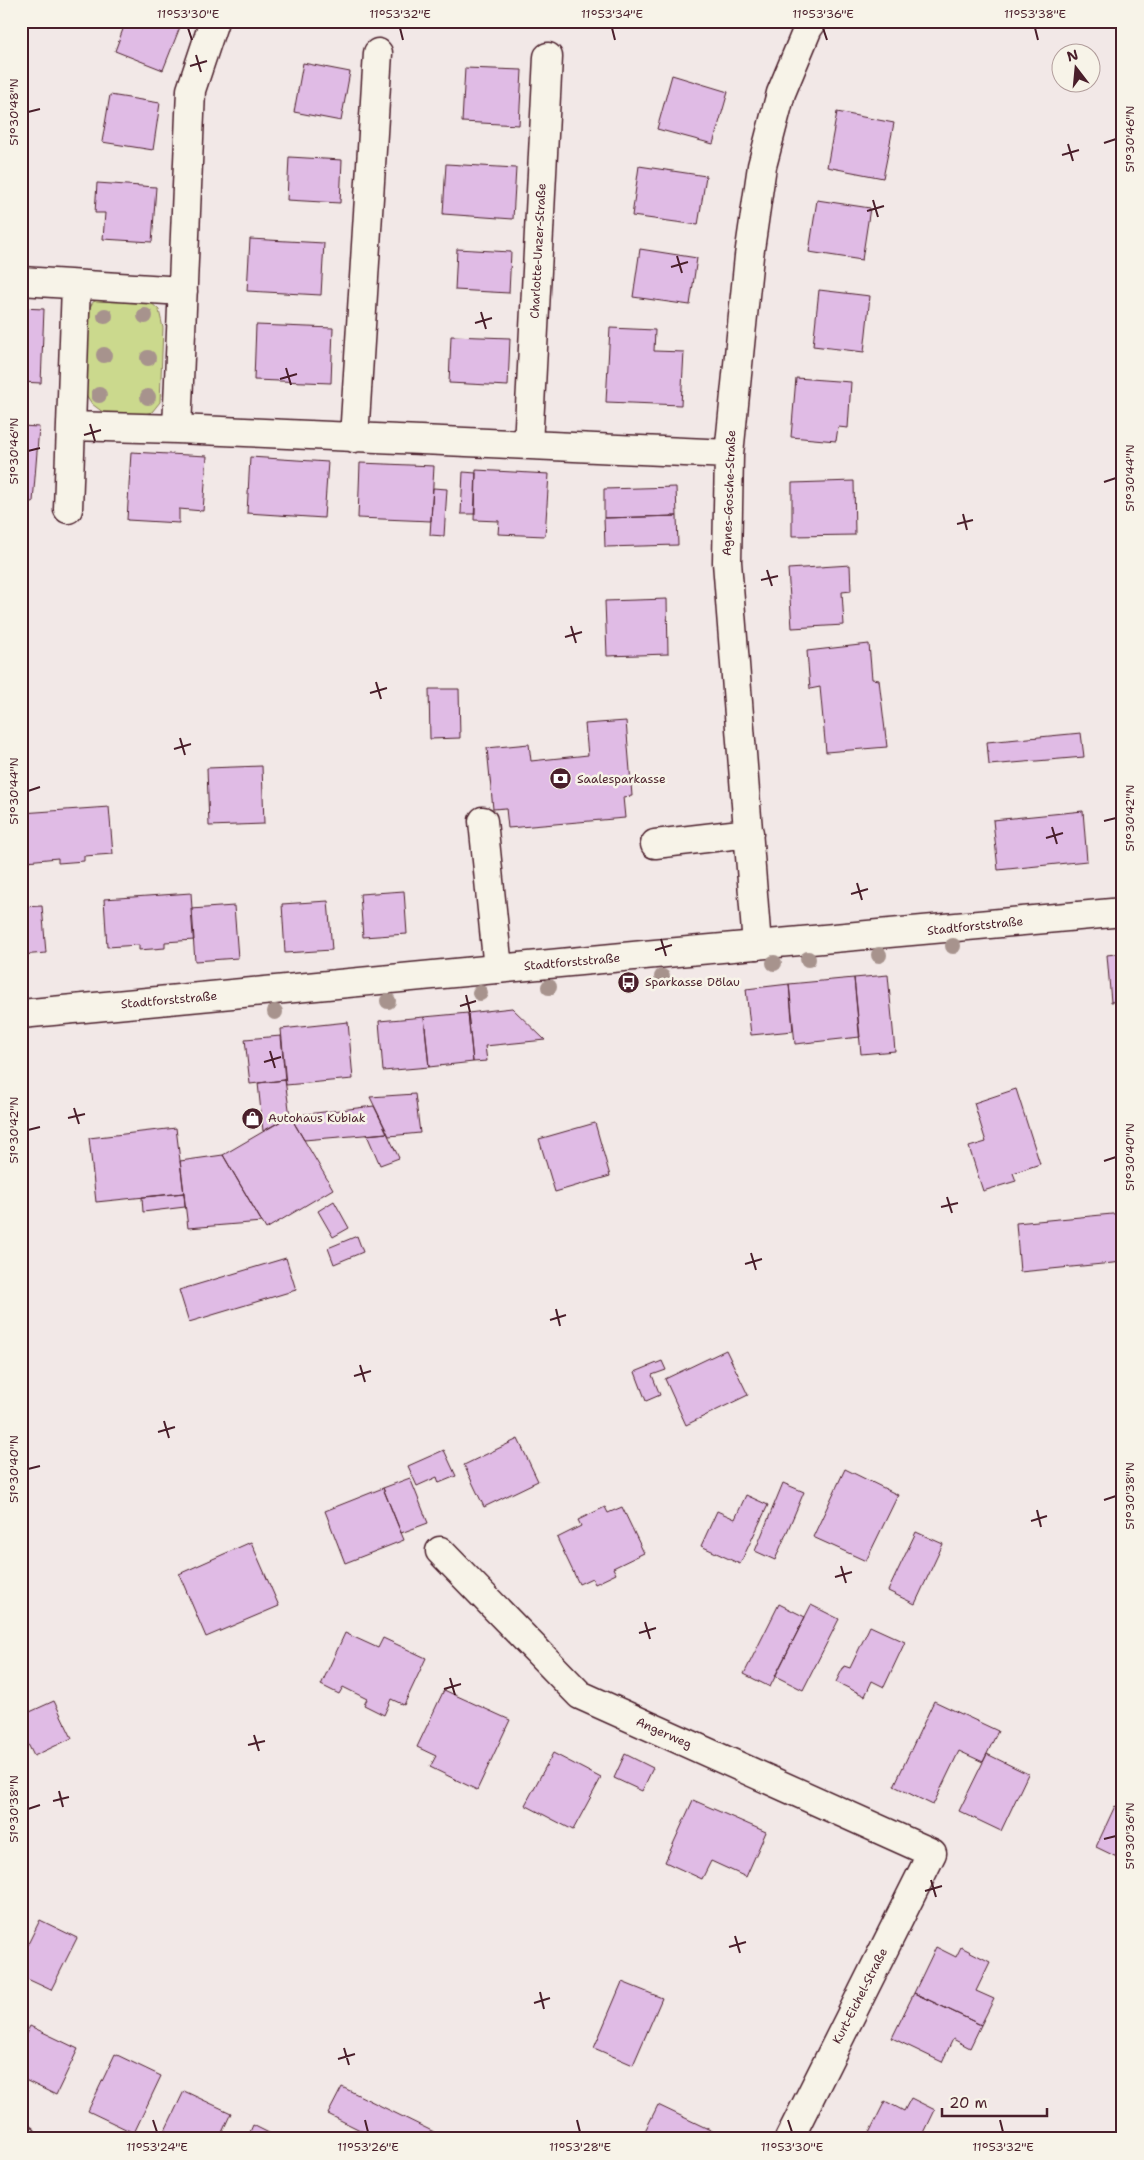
<svg xmlns="http://www.w3.org/2000/svg" width="1144" height="2160" viewBox="0 0 1144 2160" font-family="'Shantell Sans',sans-serif">
	<style>
		.green { fill: #cbd98d; stroke: #8a7c5c }
		.building { fill: #e0bbe5; stroke: #4a1f2b }
		.lines { fill: none; stroke-linecap: round; stroke-linejoin: round }
		.minor-casing { stroke: #4a1f2b; stroke-width: 31 }
		.major-casing { stroke: #4a1f2b; stroke-width: 31 }
		.minor { stroke: #f7f3e8; stroke-width: 28 }
		.major { stroke: #f7f3e8; stroke-width: 28 }
		.tree { fill: #a7938d }
		.ticks { fill: none; stroke: #4a1f2b; stroke-width: 2 }
		.labels { text-anchor: middle; stroke-width: 5; stroke-linejoin: round; paint-order: stroke }
		.street-label { font-size: 12px; fill: #4a1f2b; stroke: #f7f3e8 }
		.poi-label { font-size: 12px; fill: #4a1f2b; stroke: #f7f3e8; text-anchor: start }
		.neatline { fill: none; stroke: #4a1f2b; stroke-width: 2 }
		.ticks-label { font-size: 12px; text-anchor: middle; fill: #4a1f2b }
	</style>
	<rect width="100%" height="100%" fill="#f2e8e7"/>
	<filter id="ink" filterUnits="userSpaceOnUse"><feTurbulence type="fractalNoise" baseFrequency=".02" numOctaves="2"/><feDisplacementMap in="SourceGraphic" scale="10" xChannelSelector="R" yChannelSelector="G"/><feConvolveMatrix kernelMatrix="1 2 1 2 8 2 1 2 1" color-interpolation-filters="sRGB"/></filter>
	<g filter="url(#ink)">
		<path class="green" d="M 106,296 L 147,299 L 159,310 L 163,328 L 160,402 L 152,412 L 138,416 L 104,413 L 92,404 L 83,390 L 86,314 L 93,302 Z"/>
		<path class="building" d="M 126,21 L 166,21 L 180,27 L 163,70 L 115,51 Z
			M 303,63 L 350,72 L 341,121 L 294,112 Z
			M 465,68 L 522,70 L 519,125 L 462,122 Z
			M 672,75 L 728,92 L 713,144 L 657,129 Z
			M 110,95 L 160,103 L 153,150 L 102,142 Z
			M 837,112 L 894,123 L 883,178 L 827,167 Z
			M 289,157 L 342,160 L 340,203 L 287,200 Z
			M 446,164 L 516,168 L 513,219 L 443,214 Z
			M 639,166 L 706,176 L 698,225 L 632,216 Z
			M 97,183 L 156,187 L 152,242 L 103,239 L 105,213 L 95,213 Z
			M 817,200 L 870,208 L 862,260 L 809,252 Z
			M 250,239 L 324,243 L 321,295 L 247,291 Z
			M 457,249 L 511,252 L 509,293 L 455,290 Z
			M 640,249 L 697,258 L 690,305 L 633,297 Z
			M 819,290 L 870,296 L 864,352 L 813,346 Z
			M 21,308 L 44,309 L 41,383 L 21,382 Z
			M 256,325 L 333,328 L 331,383 L 254,380 Z
			M 610,328 L 655,330 L 654,351 L 684,352 L 681,405 L 606,402 Z
			M 451,336 L 510,338 L 508,386 L 449,383 Z
			M 796,378 L 851,382 L 848,428 L 838,427 L 836,441 L 791,437 Z
			M 21,426 L 39,427 L 33,502 L 21,501 Z
			M 131,452 L 207,456 L 203,511 L 179,509 L 179,523 L 127,520 Z
			M 250,457 L 328,462 L 324,518 L 247,513 Z
			M 360,463 L 434,466 L 431,521 L 358,518 Z
			M 476,470 L 549,474 L 545,536 L 498,534 L 499,521 L 474,520 Z
			M 463,472 L 476,473 L 475,514 L 461,514 Z
			M 854,481 L 855,535 L 792,536 L 792,483 Z
			M 676,487 L 677,516 L 604,518 L 604,489 Z
			M 433,488 L 447,489 L 444,536 L 430,535 Z
			M 677,516 L 678,545 L 605,547 L 604,518 Z
			M 850,565 L 851,591 L 842,592 L 844,625 L 792,628 L 788,569 Z
			M 667,599 L 668,654 L 607,656 L 605,601 Z
			M 869,644 L 872,679 L 879,680 L 887,747 L 826,752 L 820,687 L 810,689 L 807,651 Z
			M 429,689 L 459,689 L 460,738 L 430,739 Z
			M 626,721 L 632,796 L 623,797 L 625,818 L 508,828 L 506,808 L 493,809 L 487,748 L 529,744 L 531,761 L 588,755 L 585,724 Z
			M 1081,733 L 1084,757 L 989,765 L 987,742 Z
			M 262,766 L 264,824 L 209,826 L 207,768 Z
			M 109,807 L 113,854 L 84,856 L 84,861 L 58,863 L 58,858 L 26,861 L 22,813 Z
			M 1083,811 L 1087,861 L 998,870 L 993,820 Z
			M 404,891 L 407,934 L 363,937 L 360,894 Z
			M 191,893 L 194,940 L 165,942 L 165,948 L 139,950 L 139,945 L 107,947 L 104,899 Z
			M 328,901 L 332,950 L 285,953 L 282,904 Z
			M 42,906 L 46,953 L 21,955 L 21,907 Z
			M 234,906 L 238,958 L 195,961 L 191,909 Z
			M 1123,953 L 1123,1001 L 1111,1002 L 1107,955 Z
			M 888,975 L 895,1051 L 861,1054 L 854,978 Z
			M 854,978 L 860,1037 L 795,1044 L 789,984 Z
			M 789,984 L 793,1031 L 751,1035 L 746,989 Z
			M 512,1008 L 545,1040 L 485,1046 L 487,1061 L 473,1062 L 468,1013 Z
			M 468,1013 L 473,1062 L 429,1067 L 424,1017 Z
			M 424,1017 L 429,1067 L 383,1071 L 379,1021 Z
			M 348,1022 L 353,1079 L 286,1085 L 281,1029 Z
			M 281,1036 L 285,1080 L 250,1084 L 245,1039 Z
			M 285,1080 L 290,1116 L 263,1131 L 258,1083 Z
			M 1016,1089 L 1040,1164 L 1013,1173 L 1016,1181 L 983,1191 L 969,1147 L 986,1142 L 974,1103 Z
			M 415,1094 L 420,1133 L 389,1136 L 370,1097 Z
			M 374,1106 L 387,1133 L 304,1140 L 290,1116 Z
			M 290,1116 L 333,1189 L 266,1229 L 223,1155 Z
			M 595,1123 L 610,1176 L 555,1192 L 539,1139 Z
			M 176,1128 L 184,1193 L 96,1202 L 89,1138 Z
			M 387,1133 L 399,1158 L 380,1165 L 367,1135 Z
			M 223,1155 L 262,1222 L 188,1228 L 180,1161 Z
			M 184,1193 L 185,1207 L 143,1212 L 142,1197 Z
			M 334,1201 L 349,1228 L 333,1237 L 318,1211 Z
			M 1123,1213 L 1123,1262 L 1020,1272 L 1016,1223 Z
			M 357,1236 L 363,1252 L 334,1264 L 328,1248 Z
			M 286,1258 L 296,1290 L 189,1322 L 179,1290 Z
			M 726,1350 L 748,1395 L 686,1425 L 665,1379 Z
			M 662,1361 L 666,1370 L 652,1375 L 660,1395 L 646,1401 L 635,1372 Z
			M 518,1439 L 538,1481 L 484,1507 L 464,1465 Z
			M 444,1450 L 456,1476 L 439,1483 L 437,1477 L 417,1486 L 408,1466 Z
			M 845,1469 L 898,1495 L 866,1561 L 813,1537 Z
			M 410,1478 L 428,1523 L 401,1533 L 383,1488 Z
			M 783,1483 L 804,1492 L 775,1560 L 755,1551 Z
			M 383,1488 L 404,1540 L 345,1563 L 325,1511 Z
			M 746,1495 L 768,1505 L 740,1564 L 701,1546 L 717,1511 L 735,1519 Z
			M 605,1507 L 608,1513 L 622,1507 L 644,1553 L 613,1568 L 616,1574 L 595,1584 L 592,1578 L 579,1584 L 557,1538 L 581,1526 L 578,1520 Z
			M 916,1532 L 943,1544 L 915,1604 L 888,1591 Z
			M 251,1542 L 279,1606 L 206,1637 L 179,1574 Z
			M 779,1604 L 805,1617 L 770,1687 L 744,1674 Z
			M 811,1605 L 839,1619 L 803,1690 L 775,1676 Z
			M 870,1626 L 905,1642 L 884,1687 L 872,1681 L 865,1696 L 836,1682 L 844,1666 L 850,1668 Z
			M 345,1633 L 378,1648 L 383,1638 L 426,1658 L 404,1705 L 391,1699 L 384,1715 L 364,1705 L 367,1699 L 343,1687 L 339,1694 L 321,1685 Z
			M 444,1690 L 510,1720 L 477,1790 L 430,1767 L 436,1756 L 417,1747 Z
			M 54,1701 L 72,1738 L 34,1756 L 21,1730 L 21,1716 Z
			M 934,1701 L 998,1731 L 983,1762 L 959,1751 L 933,1805 L 894,1786 Z
			M 553,1753 L 601,1778 L 573,1830 L 525,1805 Z
			M 625,1754 L 653,1768 L 642,1791 L 614,1778 Z
			M 987,1754 L 1028,1774 L 1001,1831 L 959,1811 Z
			M 693,1800 L 766,1832 L 746,1877 L 711,1861 L 702,1879 L 665,1862 Z
			M 1115,1806 L 1123,1810 L 1123,1860 L 1096,1847 Z
			M 40,1920 L 77,1938 L 51,1990 L 21,1976 L 21,1958 Z
			M 936,1947 L 956,1957 L 961,1947 L 990,1962 L 976,1991 L 994,1999 L 981,2025 L 914,1993 Z
			M 622,1982 L 662,1998 L 633,2065 L 594,2048 Z
			M 914,1993 L 981,2025 L 970,2048 L 953,2039 L 942,2062 L 892,2038 Z
			M 30,2026 L 78,2049 L 56,2095 L 21,2078 L 21,2043 Z
			M 115,2054 L 161,2076 L 134,2133 L 88,2111 Z
			M 342,2087 L 434,2132 L 430,2139 L 378,2139 L 328,2114 Z
			M 184,2091 L 231,2113 L 219,2139 L 161,2139 Z
			M 911,2098 L 935,2110 L 921,2139 L 866,2139 L 885,2101 L 904,2111 Z
			M 658,2105 L 727,2138 L 726,2139 L 641,2139 Z
			M 253,2125 L 281,2139 L 247,2139 Z"/>
		<g class="lines">
			<defs>
				<path id="minor" d="M 214,21 L 191,90 L 177,429 L 729,454
					M 21,281 L 183,291
					M 71,426 L 177,429
					M 354,438 L 378,53
					M 528,445 L 548,57
					M 68,509 L 76,285
					M 483,821 L 498,969
					M 655,844 L 749,833
					M 757,945 L 727,562 L 729,454 L 749,256 L 762,166 L 781,93 L 808,28 L 813,21
					M 440,1551 L 580,1695 L 932,1853 L 789,2139
					M 21,2138 L 23,2139"/>
				<path id="major" d="M 21,1014 L 644,955 L 1123,912"/>
			</defs>
			<use href="#minor" class="minor-casing"/>
			<use href="#major" class="major-casing"/>
			<use href="#minor" class="minor"/>
			<use href="#major" class="major"/>
		</g>
		<g class="tree">
			<circle cx="105" cy="316" r="8"/>
			<circle cx="145" cy="316" r="8"/>
			<circle cx="104" cy="355" r="8"/>
			<circle cx="148" cy="358" r="8"/>
			<circle cx="99" cy="395" r="8"/>
			<circle cx="148" cy="397" r="8"/>
			<circle cx="953" cy="946" r="8"/>
			<circle cx="879" cy="955" r="8"/>
			<circle cx="808" cy="959" r="8"/>
			<circle cx="774" cy="963" r="8"/>
			<circle cx="662" cy="977" r="8"/>
			<circle cx="549" cy="987" r="8"/>
			<circle cx="480" cy="993" r="8"/>
			<circle cx="388" cy="1001" r="8"/>
			<circle cx="275" cy="1012" r="8"/>
		</g>
	</g>
	<path class="ticks" d="M 188,28 L 192,40M 400,28 L 403,40M 612,28 L 615,40M 823,28 L 827,40M 1035,28 L 1038,40M 196,55 L 201,72M 190,66 L 207,61M 28,112 L 40,109M 1104,143 L 1116,139M 1068,144 L 1073,161M 1062,155 L 1079,150M 873,200 L 878,217M 867,211 L 884,206M 677,256 L 682,273M 671,267 L 688,262M 481,312 L 486,329M 475,323 L 492,318M 286,368 L 291,385M 280,379 L 297,374M 90,424 L 95,441M 84,435 L 101,430M 28,451 L 40,448M 1104,482 L 1116,478M 963,514 L 967,530M 957,524 L 973,520M 767,570 L 772,586M 761,580 L 778,576M 571,626 L 576,643M 565,637 L 582,632M 376,682 L 381,699M 370,693 L 387,688M 180,738 L 185,755M 174,749 L 191,744M 28,791 L 40,787M 1104,821 L 1116,818M 1052,827 L 1057,844M 1046,838 L 1063,833M 857,883 L 862,900M 851,894 L 868,889M 661,939 L 666,956M 655,950 L 672,945M 466,995 L 470,1012M 460,1006 L 476,1001M 270,1051 L 275,1068M 264,1062 L 281,1057M 74,1108 L 79,1124M 68,1118 L 85,1114M 28,1130 L 40,1127M 1104,1161 L 1116,1157M 947,1197 L 952,1213M 941,1207 L 958,1203M 751,1253 L 756,1270M 745,1264 L 762,1259M 556,1309 L 560,1326M 550,1320 L 566,1315M 360,1365 L 365,1382M 354,1376 L 371,1371M 164,1421 L 169,1438M 158,1432 L 175,1427M 28,1469 L 40,1466M 1104,1500 L 1116,1496M 1037,1510 L 1041,1527M 1031,1521 L 1047,1516M 841,1566 L 846,1583M 835,1577 L 852,1572M 645,1622 L 650,1639M 639,1633 L 656,1628M 450,1678 L 455,1695M 444,1689 L 461,1684M 254,1735 L 259,1751M 248,1745 L 265,1741M 59,1791 L 63,1807M 53,1801 L 69,1797M 28,1809 L 40,1805M 1104,1839 L 1116,1836M 931,1880 L 936,1897M 925,1891 L 942,1886M 735,1936 L 740,1953M 729,1947 L 746,1942M 540,1992 L 544,2009M 534,2003 L 550,1998M 344,2048 L 349,2065M 338,2059 L 355,2054M 153,2120 L 157,2132M 365,2120 L 368,2132M 577,2120 L 580,2132M 788,2120 L 792,2132M 1000,2120 L 1003,2132"/>
	<defs>
		<symbol id="bank-disc" viewBox="-11 -11 22 22"><circle r="9.5" fill="#4a1f2b" stroke="#f7f3e8"/><path d="M-6-4H6V4H-6ZM0-2.3a2.3 2.3 0 1 0 0 4.6a2.3 2.3 0 1 0 0-4.6Z" fill="#fff"/></symbol>
		<symbol id="bus-disc" viewBox="-11 -11 22 22"><circle r="9.5" fill="#4a1f2b" stroke="#f7f3e8"/><path d="M-5-6H5V4H4V6H2V4H-2V6H-4V4H-5ZM-3.5-4V0h7V-4ZM-3.5 1.2v1.5H-2V1.2ZM2 1.2v1.5H3.5V1.2Z" fill="#fff"/></symbol>
		<symbol id="shop-disc" viewBox="-11 -11 22 22"><circle r="9.5" fill="#4a1f2b" stroke="#f7f3e8"/><path d="M-5-2.5h2.3a2.7 3.5 0 0 1 5.4 0H5L5.5 6h-11ZM-1.5-2.5h3a1.5 2.3 0 0 0-3 0Z" fill="#fff"/></symbol>
	</defs>
	<g fill-rule="evenodd">
		<use href="#bank-disc" x="548" y="766" width="25" height="25"/>
		<use href="#bus-disc" x="616" y="970" width="25" height="25"/>
		<use href="#shop-disc" x="240" y="1106" width="25" height="25"/>
	</g>
	<g class="labels">
		<g class="street-label">
			<text transform="translate(538 251) rotate(-87)" y="4">Charlotte-Unzer-Straße</text>
			<text transform="translate(729 493) rotate(-88)" y="4">Agnes-Gosche-Straße</text>
			<text transform="translate(975 926) rotate(-6)" y="4">Stadtforststraße</text>
			<text transform="translate(572 962) rotate(-5)" y="4">Stadtforststraße</text>
			<text transform="translate(169 1000) rotate(-5)" y="4">Stadtforststraße</text>
			<text transform="translate(664 1733) rotate(24)" y="4">Angerweg</text>
			<text transform="translate(860 1996) rotate(-63)" y="4">Kurt-Eichel-Straße</text>
		</g>
		<g class="poi-label">
			<text x="577" y="783">Saalesparkasse</text>
			<text x="645" y="986">Sparkasse Dölau</text>
			<text x="268" y="1122">Autohaus Kubiak</text>
		</g>
	</g>
	<rect width="1144" height="2160" fill="none" stroke="#f7f3e8" stroke-width="55"/>
	<g transform="translate(1076 68) rotate(344)"><circle r="24" fill="#f7f3e8" stroke="#b29e9c"/>
	<path d="M0-4L9 19L0 12L-9 19Z" fill="#4a1f2b"/>
	<text y="-8" font-size="14" font-weight="bold" text-anchor="middle" fill="#4a1f2b">N</text>
	</g>
	<path d="M942 2108v8h105v-8" fill="none" stroke="#4a1f2b" stroke-width="2.5"/>
	<text x="949" y="2108" font-size="15" fill="#4a1f2b" stroke="#f7f3e8" stroke-width="4" paint-order="stroke">20 m</text>
	<rect x="28" y="28" width="1088" height="2104" class="neatline"/>
	<g class="ticks-label">
		<text x="188" y="18">11°53'30"E</text>
		<text x="400" y="18">11°53'32"E</text>
		<text x="612" y="18">11°53'34"E</text>
		<text x="823" y="18">11°53'36"E</text>
		<text x="1035" y="18">11°53'38"E</text>
		<text transform="translate(14 112) rotate(-90)" y="4">51°30'48"N</text>
		<text transform="translate(1130 139) rotate(-90)" y="4">51°30'46"N</text>
		<text transform="translate(14 451) rotate(-90)" y="4">51°30'46"N</text>
		<text transform="translate(1130 478) rotate(-90)" y="4">51°30'44"N</text>
		<text transform="translate(14 791) rotate(-90)" y="4">51°30'44"N</text>
		<text transform="translate(1130 818) rotate(-90)" y="4">51°30'42"N</text>
		<text transform="translate(14 1130) rotate(-90)" y="4">51°30'42"N</text>
		<text transform="translate(1130 1157) rotate(-90)" y="4">51°30'40"N</text>
		<text transform="translate(14 1469) rotate(-90)" y="4">51°30'40"N</text>
		<text transform="translate(1130 1496) rotate(-90)" y="4">51°30'38"N</text>
		<text transform="translate(14 1809) rotate(-90)" y="4">51°30'38"N</text>
		<text transform="translate(1130 1836) rotate(-90)" y="4">51°30'36"N</text>
		<text x="157" y="2151">11°53'24"E</text>
		<text x="368" y="2151">11°53'26"E</text>
		<text x="580" y="2151">11°53'28"E</text>
		<text x="792" y="2151">11°53'30"E</text>
		<text x="1003" y="2151">11°53'32"E</text>
	</g>
</svg>
